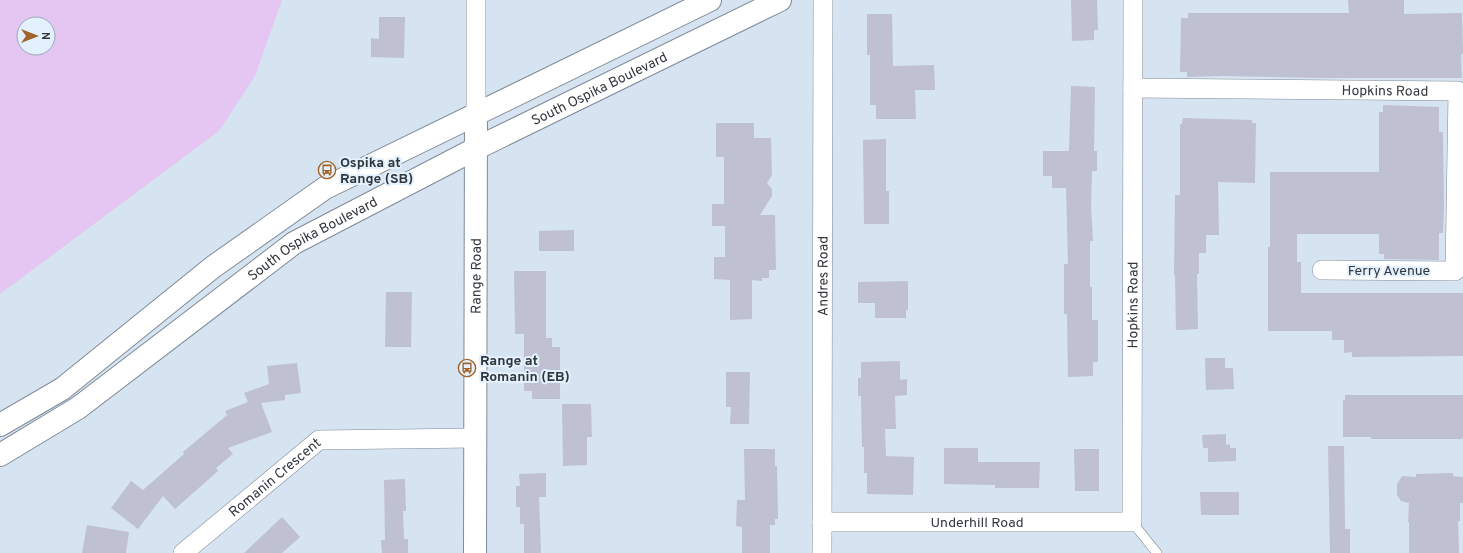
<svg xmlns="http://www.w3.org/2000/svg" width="1463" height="553" viewBox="0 0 1463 553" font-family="Overpass,sans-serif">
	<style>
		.green { fill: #e5c6f2; fill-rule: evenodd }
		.building { fill: #bfc0d1 }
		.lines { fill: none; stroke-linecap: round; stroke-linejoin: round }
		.service-casing { stroke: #7f8b97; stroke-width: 10 }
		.minor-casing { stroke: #7f8b97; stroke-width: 20 }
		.tertiary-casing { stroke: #7f8b97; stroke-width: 24 }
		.secondary-casing { stroke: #7f8b97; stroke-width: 24 }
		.service { stroke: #fff; stroke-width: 9 }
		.minor { stroke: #fff; stroke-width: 19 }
		.tertiary { stroke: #fff; stroke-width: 22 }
		.secondary { stroke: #fff; stroke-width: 22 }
		.labels { text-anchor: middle; stroke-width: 4; stroke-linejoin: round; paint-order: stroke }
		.street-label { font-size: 14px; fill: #32373c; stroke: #e3f1fe }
		.poi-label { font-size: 14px; font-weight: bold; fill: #32373c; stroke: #e3f1fe; text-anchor: start }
	</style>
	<rect width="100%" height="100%" fill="#d6e3f1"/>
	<path class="green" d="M 0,0 L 282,0 L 255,76 L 219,131 L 0,294 ZM 24,24 L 48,24 L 48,48 L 24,48 Z"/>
	<path class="building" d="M 1071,0 L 1097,0 L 1098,30 L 1094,30 L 1094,40 L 1072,41 Z
		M 1348,0 L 1404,0 L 1404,14 L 1462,13 L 1463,54 L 1461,54 L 1462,78 L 1321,78 L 1222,76 L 1187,77 L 1187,72 L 1180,72 L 1181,18 L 1188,18 L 1188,13 L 1349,13 Z
		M 867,14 L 892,14 L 893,66 L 934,65 L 935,90 L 915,90 L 916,119 L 876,119 L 876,105 L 870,105 L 870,55 L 867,55 Z
		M 379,17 L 405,17 L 404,58 L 371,57 L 371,38 L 379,39 Z
		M 1071,86 L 1095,87 L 1094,151 L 1097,151 L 1097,171 L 1092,171 L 1091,206 L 1093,241 L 1090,241 L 1090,287 L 1092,287 L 1092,320 L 1098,320 L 1098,362 L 1093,362 L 1093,376 L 1068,377 L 1067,314 L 1064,314 L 1064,264 L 1068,264 L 1066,188 L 1052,188 L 1052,176 L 1043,176 L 1043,151 L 1069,151 Z
		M 1383,105 L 1439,107 L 1439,132 L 1443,132 L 1444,208 L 1443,233 L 1439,233 L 1439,260 L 1384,259 L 1384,254 L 1379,254 L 1379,234 L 1297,234 L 1297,262 L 1301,262 L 1301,293 L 1463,293 L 1463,356 L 1352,357 L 1352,352 L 1344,353 L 1344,340 L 1332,340 L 1332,331 L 1268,331 L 1268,247 L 1270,247 L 1270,172 L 1379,172 L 1379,112 L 1383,112 Z
		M 1183,118 L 1252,120 L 1252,123 L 1256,123 L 1255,183 L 1218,182 L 1219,235 L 1206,235 L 1206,253 L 1199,253 L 1199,274 L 1197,274 L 1198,329 L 1176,330 L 1175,275 L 1174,275 L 1175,195 L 1180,195 L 1180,124 L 1182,124 Z
		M 716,123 L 754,123 L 754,138 L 771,138 L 772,175 L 767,183 L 772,189 L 772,196 L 760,215 L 775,215 L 776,270 L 769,270 L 769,278 L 762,278 L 762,281 L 752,280 L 752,319 L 730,320 L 730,280 L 714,279 L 714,257 L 725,257 L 725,226 L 712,226 L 712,204 L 724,204 L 724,157 L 716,157 Z
		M 886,139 L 886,191 L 889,191 L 889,224 L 864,224 L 863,140 Z
		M 574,230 L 574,251 L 539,251 L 539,231 Z
		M 514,271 L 546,271 L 546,338 L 552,338 L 552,347 L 560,347 L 560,399 L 532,399 L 532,391 L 524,391 L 524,334 L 515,334 Z
		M 908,281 L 908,310 L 906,310 L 906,318 L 875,318 L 875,303 L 858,303 L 858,282 Z
		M 386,292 L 412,292 L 411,347 L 385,347 Z
		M 1205,358 L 1225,358 L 1225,368 L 1233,368 L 1234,389 L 1206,390 Z
		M 900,361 L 900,380 L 907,379 L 907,395 L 895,396 L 896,429 L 885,429 L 886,456 L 914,457 L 913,495 L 867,494 L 867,473 L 864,473 L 864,447 L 862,447 L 861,396 L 858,396 L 858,378 L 861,378 L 861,362 Z
		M 297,363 L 301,393 L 285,395 L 285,400 L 261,403 L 272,432 L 228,448 L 233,454 L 216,468 L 218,471 L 175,509 L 163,496 L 138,529 L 111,508 L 131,481 L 143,490 L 184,454 L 183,452 L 227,415 L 225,411 L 248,402 L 244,393 L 269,384 L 267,366 Z
		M 726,372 L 750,372 L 749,424 L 730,424 L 731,407 L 726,407 Z
		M 1345,395 L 1463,395 L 1463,437 L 1462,439 L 1371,439 L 1371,437 L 1343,437 L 1343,400 L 1345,400 Z
		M 562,404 L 591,404 L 592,437 L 587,437 L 587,465 L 563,466 Z
		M 1226,434 L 1226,445 L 1230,444 L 1230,448 L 1236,448 L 1236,461 L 1208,462 L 1208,448 L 1203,448 L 1202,435 Z
		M 1328,446 L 1344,446 L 1345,529 L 1350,529 L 1350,553 L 1330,553 Z
		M 944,448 L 978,448 L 978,462 L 1040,462 L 1039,488 L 995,488 L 995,485 L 944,484 Z
		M 744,449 L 775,449 L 775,466 L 777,466 L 778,519 L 775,519 L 775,525 L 770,525 L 770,553 L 742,553 L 742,527 L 736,526 L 737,500 L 745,500 Z
		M 1074,449 L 1099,449 L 1099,491 L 1075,491 Z
		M 546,473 L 546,497 L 539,497 L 541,553 L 524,553 L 524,524 L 520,524 L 520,507 L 516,507 L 516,486 L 520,486 L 519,474 Z
		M 1453,473 L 1453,476 L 1463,477 L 1463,503 L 1460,503 L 1460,521 L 1458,521 L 1459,553 L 1409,553 L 1409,522 L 1408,522 L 1409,503 L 1401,501 L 1397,495 L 1397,484 L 1402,476 L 1416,477 L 1416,474 Z
		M 405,479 L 406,511 L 403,511 L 404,539 L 408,539 L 408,553 L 382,553 L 381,540 L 385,540 L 384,480 Z
		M 1200,492 L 1239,492 L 1239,515 L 1201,515 Z
		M 282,517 L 300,537 L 282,553 L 244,553 Z
		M 87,525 L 129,532 L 126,553 L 82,553 Z"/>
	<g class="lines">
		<defs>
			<path id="service" d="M 1132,522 L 1157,553"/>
			<g id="minor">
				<path id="s1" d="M 1133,88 L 1458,91 L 1455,271 L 1322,270"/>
				<path d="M 476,115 L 476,0"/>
				<path id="s2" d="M 822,522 L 1132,522 L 1133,0"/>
				<path id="s3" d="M 183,553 L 319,440 L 475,438"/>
				<path id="s4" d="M 822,553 L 823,0"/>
			</g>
			<g id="tertiary">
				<path id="s5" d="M 475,553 L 476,115"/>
			</g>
			<g id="secondary">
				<path d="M 0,425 L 62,389 L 213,267 L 325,188 L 710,0"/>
				<path id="s6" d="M 0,455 L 78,408 L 294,243 L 475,149 L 780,0"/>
			</g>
		</defs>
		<use href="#service" class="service-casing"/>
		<use href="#minor" class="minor-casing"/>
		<use href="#tertiary" class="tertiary-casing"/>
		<use href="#secondary" class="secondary-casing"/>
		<use href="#service" class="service"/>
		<use href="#minor" class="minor"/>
		<use href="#tertiary" class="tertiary"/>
		<use href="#secondary" class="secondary"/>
	</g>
	<defs>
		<symbol id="bus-ring" viewBox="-11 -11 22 22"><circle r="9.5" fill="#e3f1fe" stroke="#a16329" stroke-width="1.5"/><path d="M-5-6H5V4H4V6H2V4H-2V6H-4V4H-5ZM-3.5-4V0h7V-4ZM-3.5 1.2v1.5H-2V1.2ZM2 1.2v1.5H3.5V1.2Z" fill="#a16329"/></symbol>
	</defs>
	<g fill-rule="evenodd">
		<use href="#bus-ring" x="317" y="160" width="20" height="20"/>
		<use href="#bus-ring" x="457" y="358" width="20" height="20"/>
	</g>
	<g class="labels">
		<g class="street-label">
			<text dy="5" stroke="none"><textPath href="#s6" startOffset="705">South Ospika Boulevard</textPath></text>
			<text dy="5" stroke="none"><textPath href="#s1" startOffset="252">Hopkins Road</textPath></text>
			<text dy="5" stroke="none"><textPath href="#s6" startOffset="381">South Ospika Boulevard</textPath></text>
			<text x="1389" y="275">Ferry Avenue</text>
			<text dy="5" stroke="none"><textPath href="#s5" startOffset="277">Range Road</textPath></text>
			<text dy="5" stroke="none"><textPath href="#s4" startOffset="277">Andres Road</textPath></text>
			<text dy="5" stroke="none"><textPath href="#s2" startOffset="527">Hopkins Road</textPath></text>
			<text dy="5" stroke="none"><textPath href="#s3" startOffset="119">Romanin Crescent</textPath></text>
			<text dy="5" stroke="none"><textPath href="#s2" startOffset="155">Underhill Road</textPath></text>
		</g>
		<g class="poi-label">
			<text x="340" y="167">Ospika at<tspan x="340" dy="16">Range (SB)</tspan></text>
			<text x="480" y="365">Range at<tspan x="480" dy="16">Romanin (EB)</tspan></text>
		</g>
	</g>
	<g transform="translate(36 36) rotate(90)"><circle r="19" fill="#e3f1fe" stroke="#9ca7b0"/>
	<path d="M0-3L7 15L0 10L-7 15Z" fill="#a16329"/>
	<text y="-6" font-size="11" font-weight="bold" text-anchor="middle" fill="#32373c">N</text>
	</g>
</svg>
